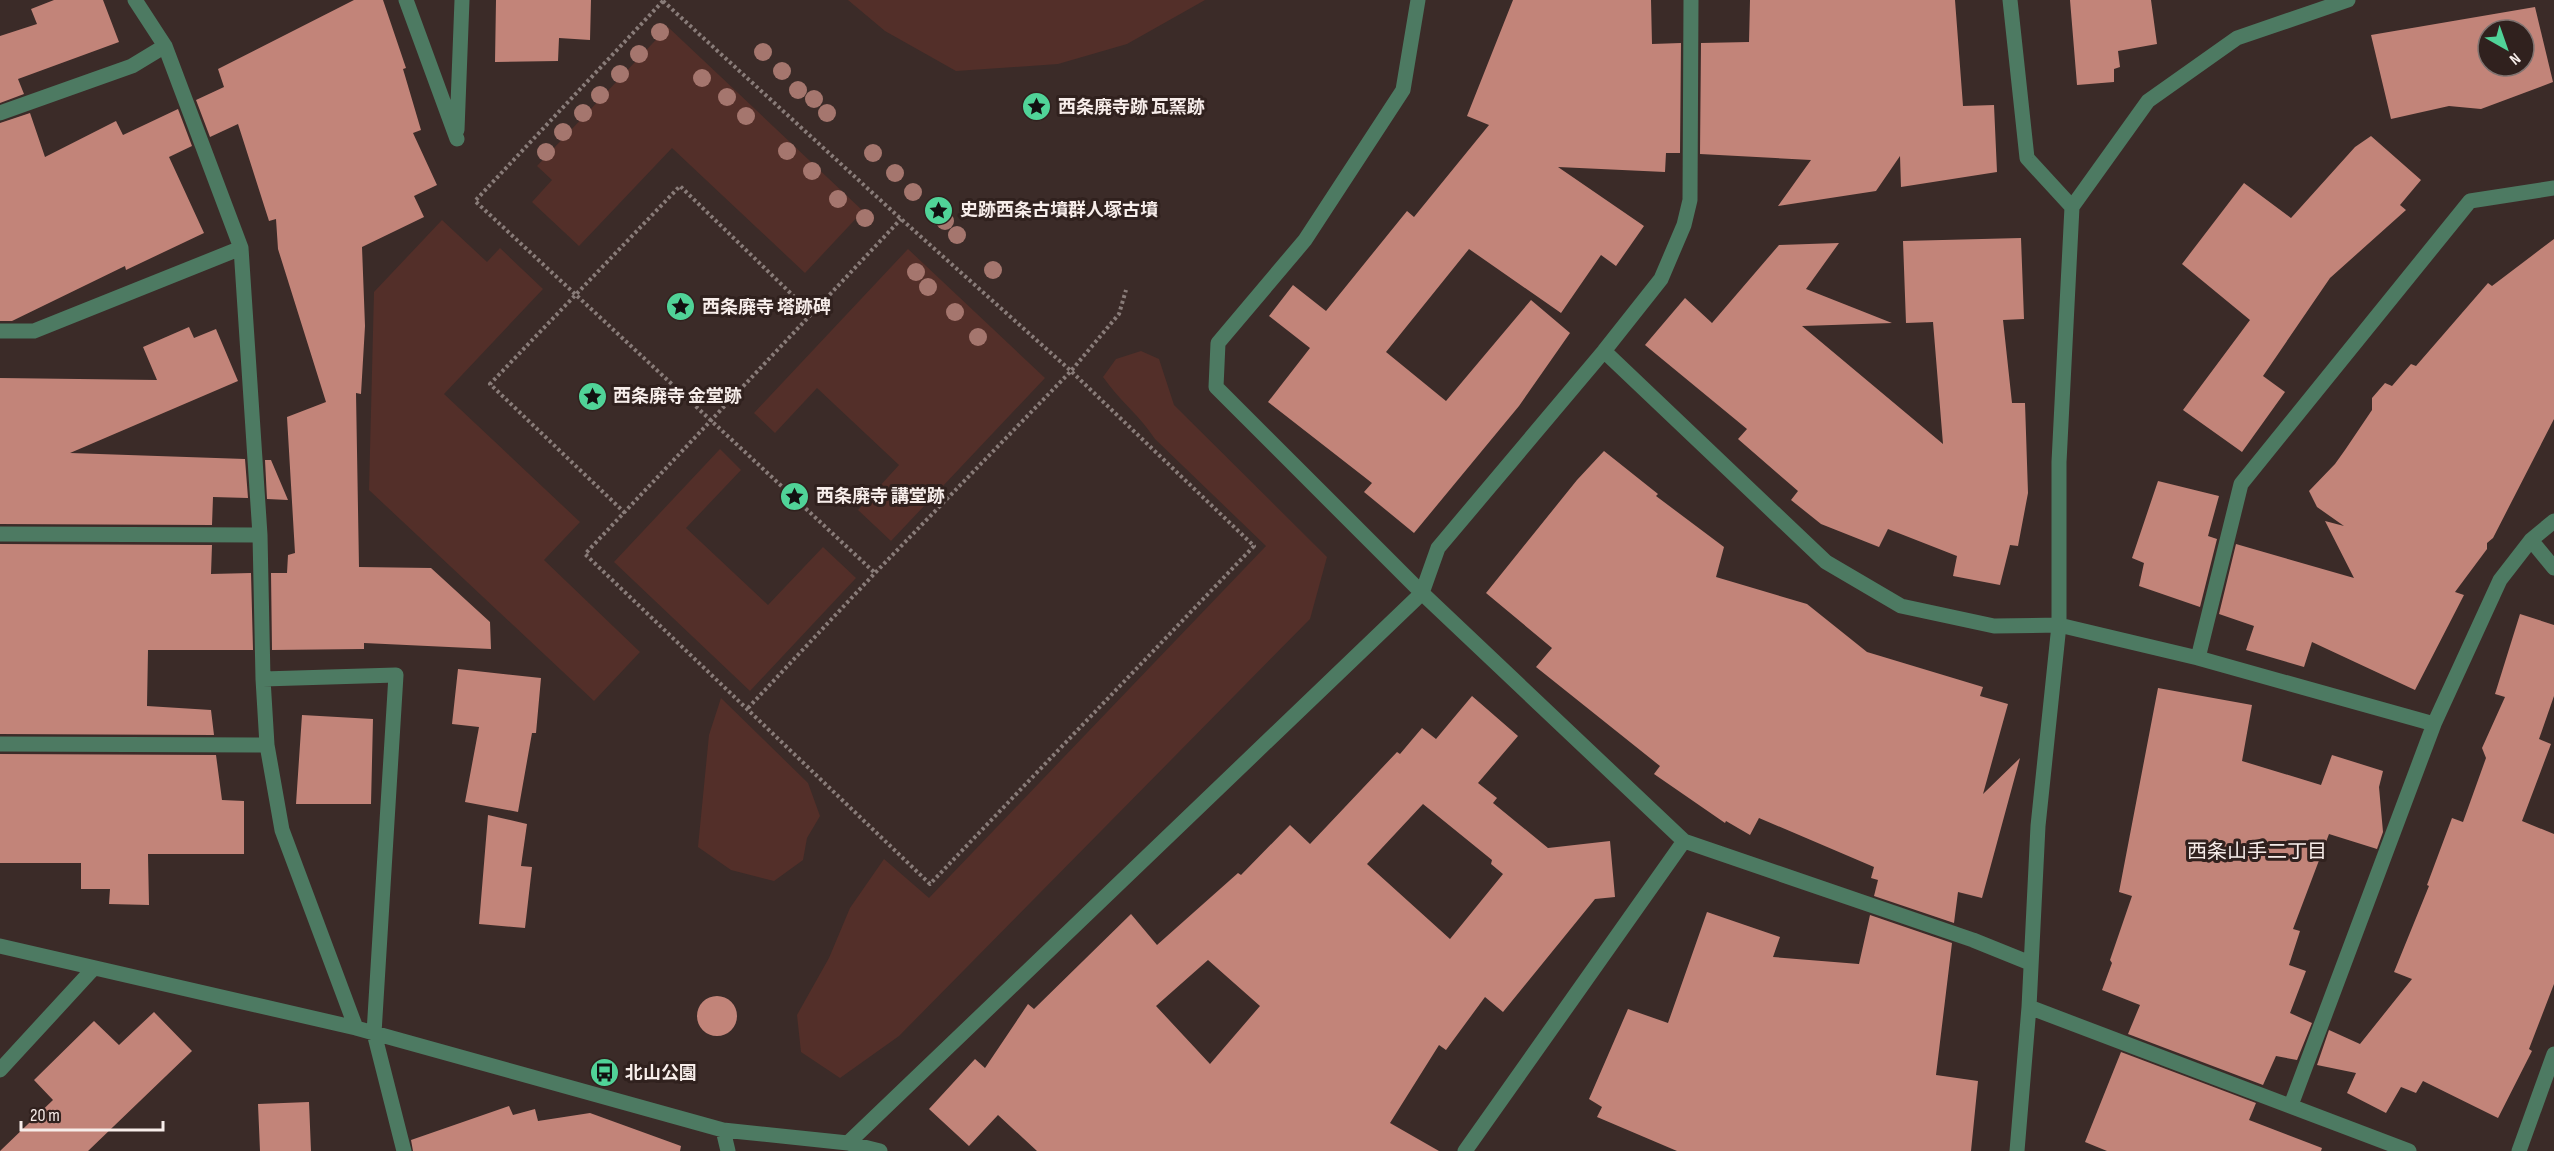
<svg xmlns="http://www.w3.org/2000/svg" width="2554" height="1151" viewBox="0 0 2554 1151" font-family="'Sofia Sans Condensed','Noto Sans JP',sans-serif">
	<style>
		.green { fill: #532f29 }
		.building { fill: #c28479; fill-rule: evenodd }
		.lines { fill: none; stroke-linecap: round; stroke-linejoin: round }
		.path { stroke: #897c79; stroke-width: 4; stroke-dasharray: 3 3; stroke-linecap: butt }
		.minor { stroke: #4d7a62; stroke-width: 15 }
		.tree { fill: #a5766e }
		.labels { text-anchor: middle; stroke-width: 6; stroke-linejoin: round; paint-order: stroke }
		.poi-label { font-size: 18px; font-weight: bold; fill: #f7edea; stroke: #30211e; text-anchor: start }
		.neighbourhood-label { font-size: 20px; fill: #f7edea; stroke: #30211e }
	</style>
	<rect width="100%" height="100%" fill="#3b2b28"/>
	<path class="green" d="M 848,0 L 1205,0 L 1127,44 L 1058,64 L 956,71 L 885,31 Z
		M 668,27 L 863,211 L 805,273 L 672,148 L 579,246 L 532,202 L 552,180 L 537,166 Z
		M 442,220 L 487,262 L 500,248 L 543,289 L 444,394 L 580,522 L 544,560 L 640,652 L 594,701 L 369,490 L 374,292 Z
		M 908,249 L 1045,378 L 891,541 L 858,510 L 899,465 L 817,388 L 775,433 L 754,413 Z
		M 1141,351 L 1159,359 L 1174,405 L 1327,557 L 1310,619 L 899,1036 L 840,1078 L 801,1052 L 797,1015 L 829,958 L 850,908 L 884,859 L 929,898 L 1266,546 L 1155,439 C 1140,416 1119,400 1103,377 L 1116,359 Z
		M 720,449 L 741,470 L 686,528 L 768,605 L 823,547 L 856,578 L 750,691 L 614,562 Z
		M 721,698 L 808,783 L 820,816 L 807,838 L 803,860 L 774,881 L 731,870 L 698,847 L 709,735 Z"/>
	<path class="building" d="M 54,0 L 103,0 L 119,42 L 18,79 L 24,94 L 0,103 L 0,36 L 37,24 L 31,9 Z
		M 354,0 L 383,0 L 406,68 L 403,69 L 421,130 L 413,133 L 437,185 L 414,196 L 424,217 L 362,247 L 365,326 L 361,394 L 356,393 L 359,567 L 431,568 L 490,622 L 491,649 L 364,643 L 364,649 L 272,650 L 271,573 L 287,573 L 288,555 L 295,553 L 287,417 L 326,402 L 278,249 L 276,219 L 269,221 L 238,124 L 210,137 L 196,100 L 224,87 L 218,69 Z
		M 496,0 L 591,0 L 590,40 L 559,38 L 558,61 L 495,62 Z
		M 1513,0 L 1651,0 L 1652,44 L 1681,43 L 1680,153 L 1666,153 L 1665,172 L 1558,167 L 1644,226 L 1616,266 L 1601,255 L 1561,313 L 1469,249 L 1386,352 L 1446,401 L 1531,300 L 1570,333 L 1519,406 L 1414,533 L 1364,492 L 1372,483 L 1268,402 L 1310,348 L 1269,316 L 1293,285 L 1326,311 L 1407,211 L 1414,217 L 1489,125 L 1467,116 Z
		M 1750,0 L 1955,0 L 1963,106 L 1994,105 L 1997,172 L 1901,187 L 1900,156 L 1876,191 L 1778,206 L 1811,160 L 1700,154 L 1701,43 L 1749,42 Z
		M 2070,0 L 2151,0 L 2157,44 L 2118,51 L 2120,67 L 2114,69 L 2114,82 L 2077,85 Z
		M 2535,7 L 2553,82 L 2481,109 L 2449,106 L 2391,119 L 2371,35 ZM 2488,30 L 2524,30 L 2524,66 L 2488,66 Z
		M 178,109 L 192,146 L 169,157 L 204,233 L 126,270 L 125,266 L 12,321 L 0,321 L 0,123 L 30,113 L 45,157 L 116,121 L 123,135 Z
		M 2371,136 L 2421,180 L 2400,205 L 2406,210 L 2330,278 L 2263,376 L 2285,392 L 2242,452 L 2183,410 L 2250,320 L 2182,264 L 2244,183 L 2291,218 L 2355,147 Z
		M 2021,238 L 2024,319 L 2003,320 L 2012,403 L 2025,403 L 2028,493 L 2018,546 L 2010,545 L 2000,585 L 1953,576 L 1957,556 L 1888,529 L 1879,547 L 1821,524 L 1791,500 L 1798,491 L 1738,439 L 1747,429 L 1645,345 L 1685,298 L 1712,323 L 1779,245 L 1839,243 L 1806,289 L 1892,323 L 1802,326 L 1943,444 L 1933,322 L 1906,323 L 1903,241 Z
		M 2554,239 L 2554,419 L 2493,538 L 2487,543 L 2487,549 L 2455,592 L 2464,595 L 2415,690 L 2312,642 L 2304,667 L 2246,650 L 2254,626 L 2219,614 L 2236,544 L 2354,578 L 2325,521 L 2344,526 L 2317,507 L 2309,491 L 2335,464 L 2345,450 L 2372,410 L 2372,398 L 2385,383 L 2392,386 L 2411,364 L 2416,366 L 2488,283 L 2492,286 Z
		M 189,327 L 194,338 L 216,329 L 238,381 L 70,453 L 245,459 L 248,498 L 213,497 L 212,525 L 0,524 L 0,378 L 157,380 L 143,347 Z
		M 1604,451 L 1658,494 L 1656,496 L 1724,547 L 1716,577 L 1807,604 L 1867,652 L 1983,687 L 1980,696 L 2008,704 L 1983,794 L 2020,758 L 1982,898 L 1958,892 L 1954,923 L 1874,896 L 1878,880 L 1871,878 L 1874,867 L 1759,818 L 1750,835 L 1726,821 L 1725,823 L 1654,774 L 1660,766 L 1536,667 L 1552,648 L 1486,593 L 1577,480 Z
		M 265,460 L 271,460 L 288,500 L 267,499 Z
		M 2158,481 L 2219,496 L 2208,536 L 2217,539 L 2200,607 L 2139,586 L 2144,563 L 2132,558 Z
		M 0,544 L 212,545 L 211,574 L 251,573 L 253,650 L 148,650 L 147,706 L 211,710 L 214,735 L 0,734 Z
		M 2520,614 L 2554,625 L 2554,696 L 2539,739 L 2551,744 L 2522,821 L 2554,834 L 2554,984 L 2529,1049 L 2532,1051 L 2498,1118 L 2423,1081 L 2416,1093 L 2401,1087 L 2386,1113 L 2347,1093 L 2356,1073 L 2317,1065 L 2329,1030 L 2360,1044 L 2412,979 L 2394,972 L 2429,886 L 2427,885 L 2452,818 L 2463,822 L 2486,758 L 2482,748 L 2505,697 L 2495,694 Z
		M 458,669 L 541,678 L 536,733 L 532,733 L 518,812 L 465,802 L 479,727 L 452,724 Z
		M 2158,688 L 2252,705 L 2242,761 L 2321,785 L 2332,755 L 2383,771 L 2379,787 L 2383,832 L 2377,849 L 2329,834 L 2293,929 L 2300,931 L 2289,965 L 2306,971 L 2290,1013 L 2312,1023 L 2297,1060 L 2276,1056 L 2263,1085 L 2128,1034 L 2140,1005 L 2102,990 L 2112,963 L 2110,960 L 2132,896 L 2119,892 Z
		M 1472,696 L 1518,736 L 1478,783 L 1497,798 L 1493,803 L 1548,848 L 1610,841 L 1615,897 L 1595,899 L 1503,1012 L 1485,997 L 1446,1050 L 1439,1045 L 1390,1123 L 1439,1151 L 1037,1151 L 998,1115 L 969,1146 L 929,1109 L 975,1059 L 985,1068 L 1028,1004 L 1034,1009 L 1131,914 L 1157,945 L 1238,873 L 1241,875 L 1290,825 L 1310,844 L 1397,752 L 1400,754 L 1422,728 L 1436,739 ZM 1423,804 L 1492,860 L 1491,864 L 1503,874 L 1450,939 L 1367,864 ZM 1208,960 L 1260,1006 L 1210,1064 L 1156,1006 Z
		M 302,715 L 373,719 L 371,804 L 296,804 Z
		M 0,754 L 216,755 L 222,800 L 244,801 L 244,854 L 148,854 L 149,905 L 109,904 L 110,889 L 81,889 L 81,863 L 0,863 Z
		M 488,815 L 527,824 L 521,866 L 532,867 L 525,928 L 479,924 Z
		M 1707,912 L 1780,937 L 1773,957 L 1859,964 L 1870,915 L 1952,943 L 1936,1075 L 1978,1081 L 1971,1151 L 1677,1151 L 1597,1117 L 1602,1107 L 1589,1099 L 1628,1009 L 1668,1023 Z
		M697 1016a20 20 0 1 1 40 0a20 20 0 1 1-40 0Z
		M 154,1012 L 192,1051 L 88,1151 L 0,1151 L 53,1100 L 34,1080 L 94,1021 L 119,1045 Z
		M 2121,1052 L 2256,1103 L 2249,1120 L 2322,1148 L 2321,1151 L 2107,1151 L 2085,1142 Z
		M 309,1102 L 311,1151 L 260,1151 L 258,1104 Z
		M 509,1106 L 513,1115 L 535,1109 L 538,1121 L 590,1113 L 681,1146 L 680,1151 L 413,1151 L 411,1140 Z"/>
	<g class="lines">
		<path class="path" d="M 663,1 L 901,219 L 1071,371 L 1254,546 L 930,884 L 585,554 L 901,219
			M 663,1 L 475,201 L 875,573
			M 625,513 L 490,384 L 680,186 L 811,313
			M 748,708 L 875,573 L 1071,371 L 1119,314 L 1126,290"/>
		<path class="minor" d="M 135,0 L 165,46 L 241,248 L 260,535 L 263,679 L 267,745 L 282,830 L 356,1028
			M 406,0 L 457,139
			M 1418,0 L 1403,90 L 1305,240 L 1218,343 L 1216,387 L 1422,593 L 1684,841 L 1973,940 L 2030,963
			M 2010,0 L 2027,158 L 2072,207
			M 0,113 L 132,66 L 165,46
			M 457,130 L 462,0
			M 0,331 L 34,331 L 241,248
			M 1604,351 L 1826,562 L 1901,606 L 1994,626 L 2059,625 L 2198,658 L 2434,724
			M 0,534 L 260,535
			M 2531,540 L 2554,568
			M 2198,658 L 2241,484 L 2470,201 L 2554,188
			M 263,679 L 396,675 L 374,1033 L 404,1151
			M 0,744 L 267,745
			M 0,946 L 356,1028 L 723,1130 L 848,1143 L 880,1151
			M 2029,1007 L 2409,1151
			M 0,1070 L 93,969
			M 2291,1105 L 2434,724 L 2500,580 L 2531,540 L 2554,521
			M 723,1130 L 728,1151
			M 848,1143 L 1422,593 L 1438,548 L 1604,351 L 1661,279 L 1684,225 L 1690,200 L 1691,0
			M 1465,1151 L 1684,841
			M 2017,1151 L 2029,1007 L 2038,826 L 2059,625 L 2059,462 L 2072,207 L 2148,101 L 2237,38 L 2348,0
			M 2519,1151 L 2554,1054"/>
	</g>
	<g class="tree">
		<circle cx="660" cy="32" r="9"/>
		<circle cx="763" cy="52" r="9"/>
		<circle cx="639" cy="54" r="9"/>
		<circle cx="782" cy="71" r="9"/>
		<circle cx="620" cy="74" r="9"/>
		<circle cx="702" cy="78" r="9"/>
		<circle cx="798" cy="90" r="9"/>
		<circle cx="600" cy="95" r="9"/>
		<circle cx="727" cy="97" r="9"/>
		<circle cx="814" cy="99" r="9"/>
		<circle cx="583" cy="113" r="9"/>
		<circle cx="827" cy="113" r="9"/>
		<circle cx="746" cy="116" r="9"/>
		<circle cx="563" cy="132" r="9"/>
		<circle cx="787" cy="151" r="9"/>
		<circle cx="546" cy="152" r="9"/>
		<circle cx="873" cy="153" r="9"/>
		<circle cx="812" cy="171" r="9"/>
		<circle cx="895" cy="173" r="9"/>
		<circle cx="913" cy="192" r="9"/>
		<circle cx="838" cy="199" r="9"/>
		<circle cx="865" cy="218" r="9"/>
		<circle cx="945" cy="221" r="9"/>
		<circle cx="957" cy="235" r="9"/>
		<circle cx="993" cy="270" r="9"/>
		<circle cx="916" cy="272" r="9"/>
		<circle cx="928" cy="287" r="9"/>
		<circle cx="955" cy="312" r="9"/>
		<circle cx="978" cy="337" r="9"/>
	</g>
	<defs>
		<symbol id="sight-disc" viewBox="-11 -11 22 22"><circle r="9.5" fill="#50d398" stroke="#30211e"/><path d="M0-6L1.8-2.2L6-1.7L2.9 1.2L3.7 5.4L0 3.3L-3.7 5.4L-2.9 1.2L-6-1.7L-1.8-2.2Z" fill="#111"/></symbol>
		<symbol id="bus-disc" viewBox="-11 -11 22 22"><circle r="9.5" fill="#50d398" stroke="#30211e"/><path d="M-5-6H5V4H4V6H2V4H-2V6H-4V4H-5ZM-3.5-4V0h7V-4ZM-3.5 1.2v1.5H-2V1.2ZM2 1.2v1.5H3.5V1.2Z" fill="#111"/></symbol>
	</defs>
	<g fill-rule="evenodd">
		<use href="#sight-disc" x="1020" y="90" width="33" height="33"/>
		<use href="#sight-disc" x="922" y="194" width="33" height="33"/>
		<use href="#sight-disc" x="664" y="290" width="33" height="33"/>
		<use href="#sight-disc" x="576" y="380" width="33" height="33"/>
		<use href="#sight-disc" x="778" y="480" width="33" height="33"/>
		<use href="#bus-disc" x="588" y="1056" width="33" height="33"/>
	</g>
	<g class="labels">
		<g class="poi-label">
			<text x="1058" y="113">西条廃寺跡 瓦窯跡</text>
			<text x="960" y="216">史跡西条古墳群人塚古墳</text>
			<text x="702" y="313">西条廃寺 塔跡碑</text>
			<text x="613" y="402">西条廃寺 金堂跡</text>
			<text x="816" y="502">西条廃寺 講堂跡</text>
			<text x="625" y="1079">北山公園</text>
		</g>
		<g class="neighbourhood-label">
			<text x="2257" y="858">西条山手二丁目</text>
		</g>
	</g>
	<g transform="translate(2506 48) rotate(140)"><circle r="28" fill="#30211e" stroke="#807370" stroke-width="1.5"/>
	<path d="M0-4.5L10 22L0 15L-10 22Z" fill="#50d398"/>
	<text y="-9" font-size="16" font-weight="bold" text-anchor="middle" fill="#f7edea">N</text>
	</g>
	<path d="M21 1121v9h142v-9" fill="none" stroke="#f7edea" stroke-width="3"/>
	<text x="30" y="1121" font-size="18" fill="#f7edea" stroke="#30211e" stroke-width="4.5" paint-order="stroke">20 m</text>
</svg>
